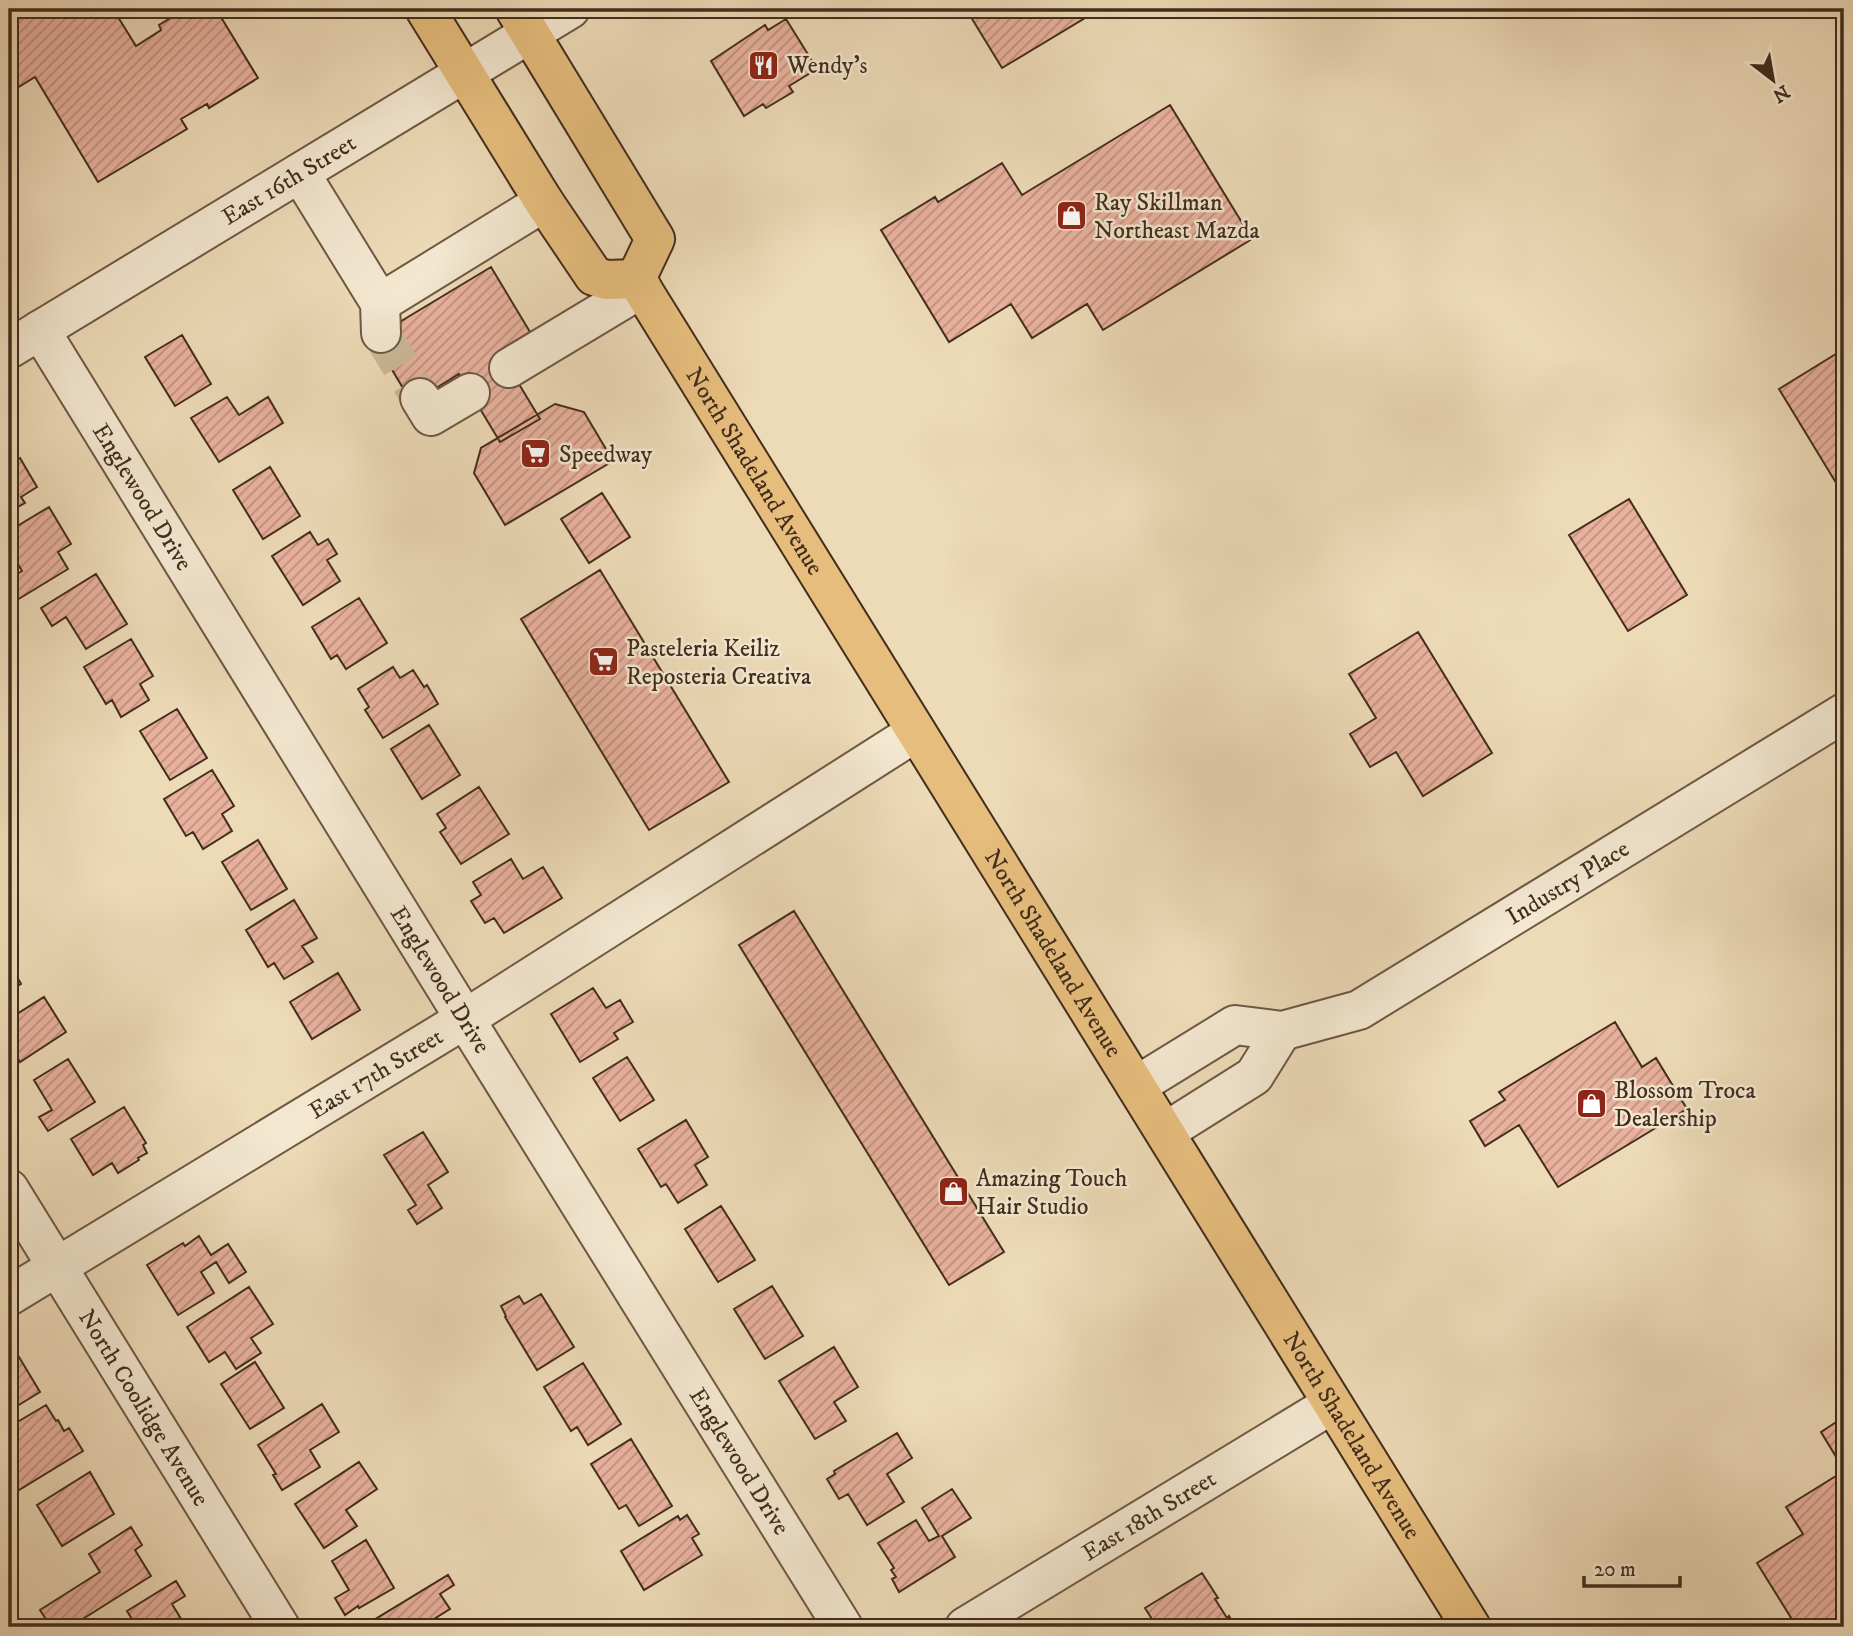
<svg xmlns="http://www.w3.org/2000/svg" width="1853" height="1636" viewBox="0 0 1853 1636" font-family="'IM FELL DW Pica',serif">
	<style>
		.building { fill: url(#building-hatch); stroke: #422d1d; stroke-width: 2 }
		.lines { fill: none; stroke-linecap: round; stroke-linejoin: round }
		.minor-tunnel { stroke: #cbb798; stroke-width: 38; stroke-dasharray: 38 19; stroke-linecap: butt }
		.minor-casing { stroke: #6d5844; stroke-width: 42 }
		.major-casing { stroke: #422d1d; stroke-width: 42 }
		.minor { stroke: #f3e7d0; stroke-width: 38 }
		.major { stroke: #e6bd7c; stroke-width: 38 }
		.labels { text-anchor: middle; stroke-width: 5; stroke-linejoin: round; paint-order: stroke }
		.poi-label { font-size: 24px; fill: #422d1d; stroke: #f3e7d0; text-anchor: start }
		.street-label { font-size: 24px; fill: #422d1d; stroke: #f3e7d0 }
	</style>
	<defs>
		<pattern id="building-hatch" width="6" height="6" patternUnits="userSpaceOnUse" patternTransform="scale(1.75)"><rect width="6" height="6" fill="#e9b19e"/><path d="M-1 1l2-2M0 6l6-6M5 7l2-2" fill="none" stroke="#be9080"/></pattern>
	</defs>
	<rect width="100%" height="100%" fill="#eddab7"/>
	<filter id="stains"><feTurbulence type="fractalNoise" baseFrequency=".00286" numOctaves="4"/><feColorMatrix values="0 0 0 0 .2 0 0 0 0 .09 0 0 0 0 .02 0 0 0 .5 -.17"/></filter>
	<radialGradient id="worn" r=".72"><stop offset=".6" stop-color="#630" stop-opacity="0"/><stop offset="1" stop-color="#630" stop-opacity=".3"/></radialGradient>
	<path class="building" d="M 9,9 L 113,9 L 136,46 L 161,30 L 159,25 L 186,9 L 216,9 L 258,78 L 209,108 L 207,104 L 181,119 L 187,129 L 98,182 L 35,77 L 9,93 Z
		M 966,9 L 1100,9 L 1002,68 Z
		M 786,19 L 817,69 L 789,86 L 793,92 L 766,108 L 763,104 L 744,116 L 711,61 L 765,25 L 768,30 Z
		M 1170,105 L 1252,239 L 1103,330 L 1087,304 L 1032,338 L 1011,304 L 949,342 L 881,230 L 935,197 L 938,202 L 1002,163 L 1022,195 Z
		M 491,267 L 530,332 L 499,351 L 540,419 L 500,442 L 459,374 L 412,403 L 373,338 Z
		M 182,335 L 211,384 L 175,406 L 145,357 Z
		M 1844,349 L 1844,496 L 1779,389 Z
		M 227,397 L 239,415 L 268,397 L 283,423 L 219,462 L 191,418 Z
		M 555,404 L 584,412 L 613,461 L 505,525 L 474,473 L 481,448 Z
		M 20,458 L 37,487 L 21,497 L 25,503 L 9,512 L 9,464 Z
		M 270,467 L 300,516 L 263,539 L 233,490 Z
		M 602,493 L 630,537 L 589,563 L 561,519 Z
		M 1629,499 L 1687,595 L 1628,631 L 1569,535 Z
		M 49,507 L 71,544 L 58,552 L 68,569 L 12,603 L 9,599 L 9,579 L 22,571 L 9,549 L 9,531 Z
		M 310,532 L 318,545 L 328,539 L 337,554 L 327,560 L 340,581 L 303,605 L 272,556 Z
		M 600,570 L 729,782 L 649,830 L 521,619 Z
		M 96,574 L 127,624 L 86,649 L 66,617 L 52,626 L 41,608 Z
		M 359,598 L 387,643 L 346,669 L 337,655 L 331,659 L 312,627 Z
		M 1418,632 L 1492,753 L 1423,796 L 1396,752 L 1370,767 L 1350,734 L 1376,718 L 1349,674 Z
		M 131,639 L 153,676 L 140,684 L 149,700 L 121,717 L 112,700 L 106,704 L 84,667 Z
		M 393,667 L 400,678 L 413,670 L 424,687 L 427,685 L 438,704 L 383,738 L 365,710 L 369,707 L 358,689 Z
		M 177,709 L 207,758 L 170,780 L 140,731 Z
		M 429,725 L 460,775 L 422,799 L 391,749 Z
		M 212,770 L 234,806 L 222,814 L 232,831 L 203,849 L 193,832 L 186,836 L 164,799 Z
		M 479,787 L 509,834 L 461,864 L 440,832 L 446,828 L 437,814 Z
		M 258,840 L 287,889 L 251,910 L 222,862 Z
		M 511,859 L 523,879 L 543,867 L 562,898 L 504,933 L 494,918 L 485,923 L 471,901 L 481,895 L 473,882 Z
		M 294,900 L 317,938 L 302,946 L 313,962 L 284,979 L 274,963 L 268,967 L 246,930 Z
		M 794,911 L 1004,1252 L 949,1285 L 739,945 Z
		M 9,963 L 21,984 L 9,991 Z
		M 338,973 L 360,1010 L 312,1039 L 290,1002 Z
		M 593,988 L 606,1008 L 620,1000 L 633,1022 L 614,1033 L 618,1039 L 580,1062 L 551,1014 Z
		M 44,997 L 66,1032 L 20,1062 L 9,1044 L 9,1019 Z
		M 1615,1022 L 1642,1067 L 1656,1058 L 1687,1109 L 1558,1187 L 1519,1125 L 1485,1146 L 1470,1121 L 1505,1100 L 1499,1092 Z
		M 627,1057 L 654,1100 L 620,1121 L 593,1078 Z
		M 68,1059 L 95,1102 L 48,1131 L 39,1117 L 52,1110 L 34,1080 Z
		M 124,1107 L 146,1143 L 143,1145 L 147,1153 L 138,1158 L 139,1160 L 118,1173 L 112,1163 L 93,1175 L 71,1139 Z
		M 686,1120 L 708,1157 L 695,1165 L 707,1185 L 678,1203 L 666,1184 L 661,1187 L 638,1149 Z
		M 423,1132 L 448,1172 L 428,1185 L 442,1208 L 417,1224 L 408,1210 L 416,1205 L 384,1155 Z
		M 721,1206 L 755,1260 L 718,1282 L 685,1229 Z
		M 199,1236 L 211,1255 L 228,1244 L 246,1272 L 229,1283 L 216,1262 L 201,1272 L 214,1293 L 178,1315 L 147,1265 L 183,1243 L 185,1246 Z
		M 772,1286 L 803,1336 L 765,1359 L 734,1309 Z
		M 249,1287 L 273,1324 L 251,1338 L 261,1353 L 236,1369 L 225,1352 L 209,1362 L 187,1327 Z
		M 541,1294 L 574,1347 L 537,1370 L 505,1317 L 506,1316 L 501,1306 L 519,1296 L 524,1304 Z
		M 834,1347 L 858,1387 L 834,1402 L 846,1421 L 815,1439 L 779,1381 Z
		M 19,1357 L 40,1392 L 9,1411 L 9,1363 Z
		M 255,1362 L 284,1408 L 250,1429 L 221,1384 Z
		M 583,1363 L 621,1424 L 588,1445 L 577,1427 L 571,1431 L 544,1387 Z
		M 322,1404 L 339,1432 L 310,1450 L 320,1467 L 282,1490 L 273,1475 L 276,1474 L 258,1445 Z
		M 46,1405 L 56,1421 L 58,1420 L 64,1431 L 69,1428 L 83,1451 L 14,1493 L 9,1484 L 9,1447 L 12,1446 L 9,1441 L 9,1427 Z
		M 1844,1417 L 1844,1470 L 1821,1432 Z
		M 897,1433 L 912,1458 L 887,1474 L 904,1502 L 867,1525 L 848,1494 L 839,1499 L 827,1479 L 835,1474 L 834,1471 Z
		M 631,1439 L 672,1506 L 639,1526 L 626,1505 L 619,1509 L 591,1464 Z
		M 359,1462 L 377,1489 L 346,1510 L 357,1526 L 324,1548 L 295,1504 Z
		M 1844,1471 L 1844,1627 L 1783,1627 L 1793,1621 L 1757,1563 L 1803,1534 L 1786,1507 Z
		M 90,1472 L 114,1514 L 62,1546 L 37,1505 Z
		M 952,1489 L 971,1518 L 942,1536 L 955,1557 L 899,1592 L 892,1579 L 896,1577 L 891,1570 L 894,1568 L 878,1543 L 916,1520 L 929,1541 L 939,1536 L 922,1508 Z
		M 687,1515 L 699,1534 L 692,1538 L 702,1555 L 644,1590 L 621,1551 L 678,1516 L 680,1520 Z
		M 131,1527 L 142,1545 L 135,1550 L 151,1576 L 70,1627 L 51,1627 L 40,1610 L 100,1572 L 89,1554 Z
		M 366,1540 L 394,1588 L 359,1608 L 358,1606 L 345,1615 L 335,1598 L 349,1590 L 332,1561 Z
		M 1202,1573 L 1218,1598 L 1215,1599 L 1227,1618 L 1229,1616 L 1235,1627 L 1157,1627 L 1145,1608 Z
		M 448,1575 L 454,1585 L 440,1594 L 450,1609 L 421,1627 L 371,1627 L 369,1623 Z
		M 176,1581 L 185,1596 L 172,1604 L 186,1627 L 137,1627 L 127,1611 Z"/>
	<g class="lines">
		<path class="minor-tunnel" d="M 381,333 L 420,398"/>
		<defs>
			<g id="minor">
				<path d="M 300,173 L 380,303 L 381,333"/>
				<path d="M 380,303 L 544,202"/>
				<path id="s1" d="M 40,330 L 465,1019 L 843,1627"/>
				<path id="s2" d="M 9,349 L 570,9"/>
				<path d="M 509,368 L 642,288"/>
				<path d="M 420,398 L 431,416 L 470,393"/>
				<path id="s3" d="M 1136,1086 L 1235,1025 L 1282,1031 L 1359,1010 L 1844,713"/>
				<path d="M 1165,1132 L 1254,1076 L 1282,1031"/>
				<path id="s4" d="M 9,1189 L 280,1627"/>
				<path id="s5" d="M 9,1296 L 465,1019 L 916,732"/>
				<path id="s6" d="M 965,1627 L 1332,1404"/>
			</g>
			<g id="major">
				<path d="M 425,9 L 544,202 L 594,276 L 606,280 L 636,279"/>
				<path d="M 515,9 L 655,239 L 636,279"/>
				<path id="s7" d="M 636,279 L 1471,1627"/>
			</g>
		</defs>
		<use href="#minor" class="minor-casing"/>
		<use href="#major" class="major-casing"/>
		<use href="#minor" class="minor"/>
		<use href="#major" class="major"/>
	</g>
	<defs>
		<symbol id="restaurant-square" viewBox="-11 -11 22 22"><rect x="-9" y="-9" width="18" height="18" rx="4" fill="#8f2418" stroke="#f3e7d0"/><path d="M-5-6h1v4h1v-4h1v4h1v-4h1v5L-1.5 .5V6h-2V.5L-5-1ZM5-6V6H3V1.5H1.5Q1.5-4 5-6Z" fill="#fff"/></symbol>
		<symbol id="shop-square" viewBox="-11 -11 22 22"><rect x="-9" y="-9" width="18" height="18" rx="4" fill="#8f2418" stroke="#f3e7d0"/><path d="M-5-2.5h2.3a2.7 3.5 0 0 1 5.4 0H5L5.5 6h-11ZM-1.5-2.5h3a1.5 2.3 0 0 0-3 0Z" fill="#fff"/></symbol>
		<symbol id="supermarket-square" viewBox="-11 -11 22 22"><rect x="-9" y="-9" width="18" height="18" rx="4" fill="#8f2418" stroke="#f3e7d0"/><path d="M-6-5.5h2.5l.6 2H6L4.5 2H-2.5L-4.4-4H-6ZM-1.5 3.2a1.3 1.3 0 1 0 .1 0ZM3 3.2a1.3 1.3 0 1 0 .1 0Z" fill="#fff"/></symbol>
	</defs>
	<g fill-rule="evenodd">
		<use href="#restaurant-square" x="746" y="48" width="35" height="35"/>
		<use href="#shop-square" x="1054" y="198" width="35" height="35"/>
		<use href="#supermarket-square" x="518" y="436" width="35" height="35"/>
		<use href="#supermarket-square" x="586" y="644" width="35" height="35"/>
		<use href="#shop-square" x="1574" y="1086" width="35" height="35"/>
		<use href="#shop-square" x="936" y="1174" width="35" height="35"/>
	</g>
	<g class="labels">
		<g class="poi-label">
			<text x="787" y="73">Wendy's</text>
			<text x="1094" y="210">Ray Skillman<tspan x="1094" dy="28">Northeast Mazda</tspan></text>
			<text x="559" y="462">Speedway</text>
			<text x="626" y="656">Pasteleria Keiliz<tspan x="626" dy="28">Reposteria Creativa</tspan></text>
			<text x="1614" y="1098">Blossom Troca<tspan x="1614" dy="28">Dealership</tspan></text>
			<text x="976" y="1186">Amazing Touch<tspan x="976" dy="28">Hair Studio</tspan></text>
		</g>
		<g class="street-label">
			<text dy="8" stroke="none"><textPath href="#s2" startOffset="327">East 16th Street</textPath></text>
			<text dy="8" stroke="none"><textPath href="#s7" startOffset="226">North Shadeland Avenue</textPath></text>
			<text dy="8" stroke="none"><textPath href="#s1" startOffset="196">Englewood Drive</textPath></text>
			<text dy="8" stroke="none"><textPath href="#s3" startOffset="488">Industry Place</textPath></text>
			<text dy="8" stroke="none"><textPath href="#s7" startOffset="793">North Shadeland Avenue</textPath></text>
			<text dy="8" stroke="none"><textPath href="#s1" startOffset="763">Englewood Drive</textPath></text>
			<text dy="8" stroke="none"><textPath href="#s5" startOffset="429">East 17th Street</textPath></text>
			<text dy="8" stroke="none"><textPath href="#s4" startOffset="257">North Coolidge Avenue</textPath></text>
			<text dy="8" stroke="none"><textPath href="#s7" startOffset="1360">North Shadeland Avenue</textPath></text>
			<text dy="8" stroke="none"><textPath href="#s1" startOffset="1330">Englewood Drive</textPath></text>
			<text dy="8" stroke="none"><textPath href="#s6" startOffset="215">East 18th Street</textPath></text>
		</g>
	</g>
	<rect width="1853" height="1636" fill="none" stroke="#eddab7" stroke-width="35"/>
	<rect x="10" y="10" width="1832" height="1615" fill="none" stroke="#422d1d" stroke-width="3.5"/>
	<rect x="18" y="18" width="1818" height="1601" fill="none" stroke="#422d1d" stroke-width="2"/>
	<g transform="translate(1773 80) rotate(149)" stroke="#f3e7d0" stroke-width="5" paint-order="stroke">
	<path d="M0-5L12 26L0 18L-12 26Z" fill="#422d1d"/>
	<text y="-10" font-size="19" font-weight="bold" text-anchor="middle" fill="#422d1d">N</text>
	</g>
	<path d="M1584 1576v10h96v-10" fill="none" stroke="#422d1d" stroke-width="3.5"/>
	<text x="1594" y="1576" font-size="21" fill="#422d1d" stroke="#f3e7d0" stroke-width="5" paint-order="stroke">20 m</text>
	<rect width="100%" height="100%" filter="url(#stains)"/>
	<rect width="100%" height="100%" fill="url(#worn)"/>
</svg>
